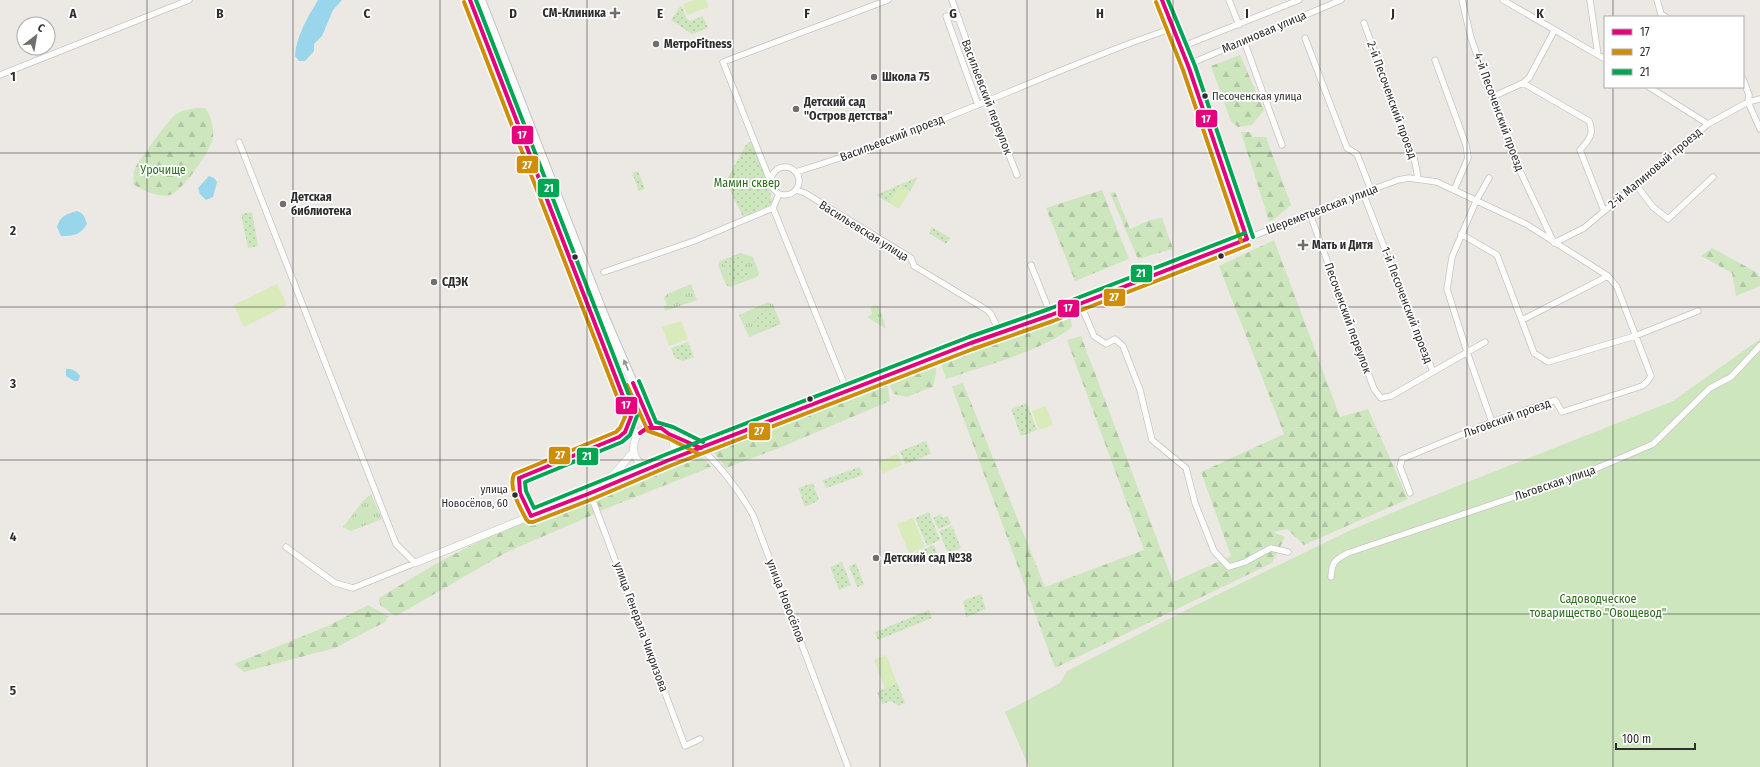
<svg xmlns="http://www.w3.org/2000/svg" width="1760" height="767" viewBox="0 0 1760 767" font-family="'Fira Sans Condensed',sans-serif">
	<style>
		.grass { fill: url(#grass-tufts) }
		.forest { fill: url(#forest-firs) }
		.park { fill: url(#park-dots) }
		.garden { fill: #cee6be }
		.pitch { fill: #d9eabb }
		.water { fill: #99d6ec }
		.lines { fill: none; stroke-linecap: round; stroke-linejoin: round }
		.minor-casing { stroke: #c5c4c5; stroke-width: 7 }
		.tertiary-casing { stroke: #c5c4c5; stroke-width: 8 }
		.secondary-casing { stroke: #c5c4c5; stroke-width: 10 }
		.minor { stroke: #fcfcfb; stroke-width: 5.5 }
		.tertiary { stroke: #fcfcfb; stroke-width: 7 }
		.secondary { stroke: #fcfcfb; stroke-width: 8 }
		.bus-1-casing { stroke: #fff; stroke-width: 7 }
		.bus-2-casing { stroke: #fff; stroke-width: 7 }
		.bus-3-casing { stroke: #fff; stroke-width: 7 }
		.bus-1 { stroke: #e5007d; stroke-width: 4 }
		.bus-2 { stroke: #cf8e09; stroke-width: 4 }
		.bus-3 { stroke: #00a651; stroke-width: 4 }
		.oneway { fill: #959594 }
		.grid { fill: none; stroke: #2e2e2e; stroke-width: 1; stroke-opacity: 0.55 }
		.poi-dot { fill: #706f6e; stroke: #fff; stroke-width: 1.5 }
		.bus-dot { fill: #2e2e2e; stroke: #fff; stroke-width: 1.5 }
		.labels { text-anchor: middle; stroke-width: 3.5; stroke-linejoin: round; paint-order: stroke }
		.bus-label { font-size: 11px; fill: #2e2e2e; stroke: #fff; text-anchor: start }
		.poi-label { font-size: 12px; font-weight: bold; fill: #2e2e2e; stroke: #fff; text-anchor: start }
		.street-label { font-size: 12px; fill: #2e2e2e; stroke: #fff }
		.park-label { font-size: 12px; fill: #2c6e1b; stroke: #fff }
		.grid-label { font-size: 13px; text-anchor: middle; font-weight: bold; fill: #2e2e2e; stroke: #fff; stroke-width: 3.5; stroke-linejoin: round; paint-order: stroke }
		.line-badge { stroke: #fff; stroke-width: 1.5 }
		.badge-label { font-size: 11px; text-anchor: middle; font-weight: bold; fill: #fff }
	</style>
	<defs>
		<pattern id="grass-tufts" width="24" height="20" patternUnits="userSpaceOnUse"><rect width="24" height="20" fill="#cee6be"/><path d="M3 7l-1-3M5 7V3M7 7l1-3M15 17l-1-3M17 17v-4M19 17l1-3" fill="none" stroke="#b1c6a4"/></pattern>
		<pattern id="forest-firs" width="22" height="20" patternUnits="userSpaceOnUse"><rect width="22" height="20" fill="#cee6be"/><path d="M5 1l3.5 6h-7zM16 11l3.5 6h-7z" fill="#b1c6a4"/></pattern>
		<pattern id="park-dots" width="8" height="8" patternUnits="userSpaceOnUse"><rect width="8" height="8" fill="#cee6be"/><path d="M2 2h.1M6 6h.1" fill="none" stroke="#b1c6a4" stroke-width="1.8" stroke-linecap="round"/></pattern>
	</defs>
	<rect width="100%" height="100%" fill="#ece8e4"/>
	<path class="grass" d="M 741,253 L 753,257 L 759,273 L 757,277 L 730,287 L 726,285 L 718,265 L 720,261 Z
		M 691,284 L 697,300 L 665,311 L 664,307 L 667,305 L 664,298 L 667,294 Z
		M 768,302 L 773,304 L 781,324 L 749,337 L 739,315 Z
		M 877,305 L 879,307 L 886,329 L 867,317 L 872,314 L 871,309 L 872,306 Z
		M 371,494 L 382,519 L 351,531 L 343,527 L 363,501 Z"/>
	<path class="forest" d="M 1240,55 L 1264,110 L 1252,125 L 1238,127 L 1231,121 L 1211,66 Z
		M 197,108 L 205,108 C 211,116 214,127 213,137 C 212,149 182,192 170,195 C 158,198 143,190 133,184 C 134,179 133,173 135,169 C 138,161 170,118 176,114 C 183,110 190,109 197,108 Z
		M 1241,132 L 1250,132 L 1253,137 L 1266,137 L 1291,205 L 1273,220 L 1269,221 Z
		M 1102,190 L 1129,259 L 1075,281 L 1046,208 Z
		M 1115,192 L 1130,229 L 1150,220 L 1162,218 L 1173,249 L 1138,259 L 1110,193 Z
		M 1274,240 L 1340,417 L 1368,409 L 1408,499 L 1304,545 L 1287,529 L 1273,532 L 1285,537 L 1272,563 L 1055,668 L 952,387 L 963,383 L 1045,587 L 1144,550 L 1067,340 L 1081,336 L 1173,582 L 1231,556 L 1201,472 L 1284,434 L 1219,266 Z
		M 1712,248 L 1756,272 L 1760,277 L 1760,286 L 1736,296 L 1732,273 L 1701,256 Z
		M 1070,310 L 1072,327 C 1043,351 983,366 946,379 L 940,361 Z
		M 935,363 L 936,373 L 933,387 L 906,397 L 894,394 L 888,382 Z
		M 885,383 L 888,388 L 890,401 L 779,448 L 726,468 L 712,450 Z
		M 700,454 L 711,467 L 600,511 L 594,494 Z
		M 588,496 L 595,514 L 507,552 L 396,616 L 380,605 L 379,598 L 434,565 L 483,539 Z
		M 368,605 L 388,616 L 385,622 L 335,648 L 244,672 L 234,664 L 328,626 Z"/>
	<path class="park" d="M 681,5 L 687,19 L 690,21 L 703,16 L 708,28 L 692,34 L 671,20 Z
		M 749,142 L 752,143 L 768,184 L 772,201 L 770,205 L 743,217 L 726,181 L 746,145 Z
		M 638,171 L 645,189 L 639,191 L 632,173 Z
		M 918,177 L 910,191 L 900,186 L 889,203 L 876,195 Z
		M 252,212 L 258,246 L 248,248 L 241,214 Z
		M 932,227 L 950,238 L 946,244 L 929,233 Z
		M 741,254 L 750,275 L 732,282 L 723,261 Z
		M 772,308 L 778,323 L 758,331 L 752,316 Z
		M 688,342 L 694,357 L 683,361 L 675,358 L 671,348 Z
		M 1027,403 L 1037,430 L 1021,436 L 1011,409 Z
		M 926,441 L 931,454 L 905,464 L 900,451 Z
		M 860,467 L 863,475 L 826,488 L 823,480 Z
		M 813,483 L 819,500 L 805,507 L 798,488 Z
		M 929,512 L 940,540 L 927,546 L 915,518 Z
		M 941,514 L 942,518 L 948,516 L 951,524 L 938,529 L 933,518 Z
		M 952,526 L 961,548 L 948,554 L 939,531 Z
		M 934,545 L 938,556 L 915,566 L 910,555 Z
		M 842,562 L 851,585 L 839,590 L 830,567 Z
		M 856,563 L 864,585 L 857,587 L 849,566 Z
		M 981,594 L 986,609 L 966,617 L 963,601 Z
		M 929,610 L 932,618 L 878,640 L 875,632 Z
		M 897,683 L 905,703 L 899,706 L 891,701 L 882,704 L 877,692 Z"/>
	<path class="garden" d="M 1760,339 L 1760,767 L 1029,767 L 1005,712 L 1060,683 L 1067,671 L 1190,608 L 1351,530 L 1425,499 L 1673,401 Z"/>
	<path class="pitch" d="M 695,0 L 706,0 L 709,7 L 687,15 L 683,4 Z
		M 900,185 L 910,191 L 899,209 L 889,203 Z
		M 277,284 L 286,303 L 285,306 L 244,327 L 234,305 Z
		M 681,321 L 688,339 L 669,346 L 662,327 Z
		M 1046,406 L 1053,425 L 1039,430 L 1032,411 Z
		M 898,454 L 902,465 L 883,473 L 878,462 Z
		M 913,518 L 925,547 L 909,553 L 897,524 Z
		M 886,655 L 897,683 L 885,688 L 874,660 Z"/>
	<path class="water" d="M 318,0 L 342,0 L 333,10 L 322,36 L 314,44 L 314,51 L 305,61 L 299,61 L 295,56 C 296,36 308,17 318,0 Z
		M 209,176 L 214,178 L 217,182 L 213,197 L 206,200 L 200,194 L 198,188 Z
		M 77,211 C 84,213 85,218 87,224 C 80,235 74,236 61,236 L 57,227 C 60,216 66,214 77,211 Z
		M 66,369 C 72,368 77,372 80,376 L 78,381 L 74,381 L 66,376 Z"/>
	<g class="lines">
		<defs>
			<path id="minor" d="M 952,0 L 988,101 L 1017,175
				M 1162,0 L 1189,68 L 1247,239
				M 1229,0 L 1239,25
				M 1462,0 L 1471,38 L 1512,154 L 1554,243
				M 1503,0 L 1605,59
				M 1590,0 L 1598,55
				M 1657,0 L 1661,14 L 1666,17
				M 959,19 L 946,16 L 978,105
				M 1364,23 L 1415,162 L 1418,178
				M 1305,38 L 1347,148 L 1357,154 L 1371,190
				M 1244,41 L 1282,145
				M 1181,47 L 1299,0
				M 1435,60 L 1466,145 L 1468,158 L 1454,190
				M 1187,65 L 1341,0
				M 0,75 L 189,0
				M 1743,79 L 1749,95 L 1748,102 L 1760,129
				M 1523,83 L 1589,121 C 1595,134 1588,141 1580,150 L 1604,211
				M 1649,87 L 1708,124
				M 1492,97 L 1523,83 L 1529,78 L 1554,31
				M 239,142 L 396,544 L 415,563 L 353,588 L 335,583 L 286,547
				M771 181a14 14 0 1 1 28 0a14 14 0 1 1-28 0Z
				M 796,172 C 902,140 1002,93 1105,53 C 1127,44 1150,36 1173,28
				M 1489,178 L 1476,201 L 1452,257 L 1447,289 L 1467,352 L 1492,422
				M 771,183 L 723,62 L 888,0
				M 1637,186 L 1653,207 L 1668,219 L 1713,177
				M 796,190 L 805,193 L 911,258 L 914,266 L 987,310 L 991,314 L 1000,333
				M 1363,193 L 1433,372
				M 779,194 L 773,208 L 847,391
				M 1310,214 L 1374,389 L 1381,398 L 1391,396 L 1485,342
				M 1461,234 L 1497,255 L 1534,353 L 1548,362 L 1635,336 L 1698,311
				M 1554,243 L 1584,228 L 1708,124 L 1748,102 L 1760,99
				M 1031,265 L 1051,315
				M 604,272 L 694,241 L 773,208
				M 1080,303 L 1094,336 L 1106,344 L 1115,339 L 1123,346 L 1140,390 L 1152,440 L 1186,468 L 1195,503 L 1214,551 L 1229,567 L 1245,562 L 1271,548 L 1288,552
				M 1522,320 L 1608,276
				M 785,415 L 971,343 L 1051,315 L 1371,190 L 1398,180 L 1409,178 L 1437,182 L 1526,224 L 1608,276 L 1617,287 L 1651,376 L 1647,382 L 1642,386 L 1562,412 L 1555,400 L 1492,422 L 1402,459 L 1400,467 L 1410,493
				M 701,448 C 722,468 739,490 753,515 L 848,767
				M 590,493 L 685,746 L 700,739
				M 1331,577 C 1332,561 1335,560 1348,553 L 1588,472 L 1653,444 L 1710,388 L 1731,377 L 1760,346"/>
			<path id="tertiary" d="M 627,406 L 636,437
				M 669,434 C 692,469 628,480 634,444 C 636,431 648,425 659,428 C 663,429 666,432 670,434 C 679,440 690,444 701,448
				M 669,460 L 785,415
				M 596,489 L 614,474 L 634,451
				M 531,516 L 520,493 L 519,478 L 619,437 L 625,432 L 631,417
				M 415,563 L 531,516 L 602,490 L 652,467"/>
			<path id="secondary" d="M 470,0 C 525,134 571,272 627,406
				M 481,0 L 603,313 L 652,427"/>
		</defs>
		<use href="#minor" class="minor-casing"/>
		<use href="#tertiary" class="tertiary-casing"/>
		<use href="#secondary" class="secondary-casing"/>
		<use href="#minor" class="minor"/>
		<use href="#tertiary" class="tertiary"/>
		<use href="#secondary" class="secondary"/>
		<defs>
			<path id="bus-1" d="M 470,0 L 631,417 L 625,432 L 619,437 L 519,478
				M 1162,0 L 1189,68 L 1247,239
				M 633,383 L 652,427
				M 640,433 L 647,428 L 661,428 L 669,434 L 701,448
				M 519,478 L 520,493 L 531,516
				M 531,516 L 588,494 L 669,460 L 971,343 L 1051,315 L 1247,239"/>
			<path id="bus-2" d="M 464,2 L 625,417 L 620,428 L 616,432 L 514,474 C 508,488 520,507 526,519 L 529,522 L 533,522 L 590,500 L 672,465 L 973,349 L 1053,321 L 1249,245
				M 1156,2 L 1183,70 L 1241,241
				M 627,385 L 648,431 L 668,438 L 699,454"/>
			<path id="bus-3" d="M 476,0 L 637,416 L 630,435 L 622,442 L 525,482 L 526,491 L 534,508 L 667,454 L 969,337 L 1049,309 L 1245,233
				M 1168,0 L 1195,66 L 1253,237
				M 639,381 L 656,422 L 673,427 L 703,442"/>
		</defs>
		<use href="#bus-1" class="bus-1-casing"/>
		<use href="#bus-2" class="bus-2-casing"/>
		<use href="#bus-3" class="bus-3-casing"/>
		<use href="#bus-1" class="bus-1"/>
		<use href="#bus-2" class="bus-2"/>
		<use href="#bus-3" class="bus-3"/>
	</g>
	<defs><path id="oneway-solid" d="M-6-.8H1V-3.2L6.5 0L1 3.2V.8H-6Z"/></defs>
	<use class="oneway" href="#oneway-solid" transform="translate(626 365) rotate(-113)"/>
	<path class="grid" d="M 147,0 L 147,767M 293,0 L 293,767M 440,0 L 440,767M 587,0 L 587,767M 733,0 L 733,767M 880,0 L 880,767M 1027,0 L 1027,767M 1173,0 L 1173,767M 1320,0 L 1320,767M 1467,0 L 1467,767M 1613,0 L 1613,17M 1613,87 L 1613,767M 0,153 L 1760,153M 0,307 L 1760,307M 0,460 L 1760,460M 0,614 L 1760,614"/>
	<g class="poi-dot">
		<path d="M613 7h4v4h4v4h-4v4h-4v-4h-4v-4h4z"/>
		<circle cx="656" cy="44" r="4"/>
		<circle cx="874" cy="77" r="4"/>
		<circle cx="796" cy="109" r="4"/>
		<circle cx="283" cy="204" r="4"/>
		<path d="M1301 239h4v4h4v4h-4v4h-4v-4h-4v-4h4z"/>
		<circle cx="434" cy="282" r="4"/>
		<circle cx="876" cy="558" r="4"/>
	</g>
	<g class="bus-dot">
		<circle cx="1205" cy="96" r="3.5"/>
		<circle cx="1221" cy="256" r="3.5"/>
		<circle cx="575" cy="257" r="3.5"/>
		<circle cx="810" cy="399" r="3.5"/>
		<circle cx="515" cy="495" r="3.5"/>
	</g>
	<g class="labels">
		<g class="bus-label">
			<text x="1212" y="100">Песоченская улица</text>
			<text x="508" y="493" text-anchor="end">улица<tspan x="508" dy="14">Новосёлов, 60</tspan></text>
		</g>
		<g class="poi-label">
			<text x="606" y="17" text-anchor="end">СМ-Клиника</text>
			<text x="664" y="48">МетроFitness</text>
			<text x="882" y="81">Школа 75</text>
			<text x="804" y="106">Детский сад<tspan x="804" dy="14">"Остров детства"</tspan></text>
			<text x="291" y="201">Детская<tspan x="291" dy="14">библиотека</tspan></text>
			<text x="1312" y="249">Мать и Дитя</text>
			<text x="442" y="286">СДЭК</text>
			<text x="884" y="562">Детский сад №38</text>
		</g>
		<g class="street-label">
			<text transform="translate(1264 32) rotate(-23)" y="4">Малиновая улица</text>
			<text transform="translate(987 97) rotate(69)" y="4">Васильевский переулок</text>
			<text transform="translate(1392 100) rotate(70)" y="4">2-й Песоченский проезд</text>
			<text transform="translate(1499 112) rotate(70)" y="4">4-й Песоченский проезд</text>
			<text transform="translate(892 138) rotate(-21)" y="4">Васильевский проезд</text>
			<text transform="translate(1655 168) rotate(-40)" y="4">2-й Малиновый проезд</text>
			<text transform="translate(1322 209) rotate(-21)" y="4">Шереметьевская улица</text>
			<text transform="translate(864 231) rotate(32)" y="4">Васильевская улица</text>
			<text transform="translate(1407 305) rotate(69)" y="4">1-й Песоченский проезд</text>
			<text transform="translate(1348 318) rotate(70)" y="4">Песоченский переулок</text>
			<text transform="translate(1507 418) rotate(-20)" y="4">Льговский проезд</text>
			<text transform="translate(1555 483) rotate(-19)" y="4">Льговская улица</text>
			<text transform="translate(786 601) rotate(69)" y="4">улица Новосёлов</text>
			<text transform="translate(641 627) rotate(70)" y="4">улица Генерала Чикризова</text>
		</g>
		<g class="park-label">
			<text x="163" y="174">Урочище</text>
			<text x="747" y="187">Мамин сквер</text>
			<text x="1598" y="603">Садоводческое<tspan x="1598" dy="14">товарищество "Овощевод"</tspan></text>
		</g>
	</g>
	<g class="grid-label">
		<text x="73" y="18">A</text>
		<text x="220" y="18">B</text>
		<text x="367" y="18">C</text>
		<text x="513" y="18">D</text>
		<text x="660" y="18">E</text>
		<text x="807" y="18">F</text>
		<text x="953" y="18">G</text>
		<text x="1100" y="18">H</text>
		<text x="1247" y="18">I</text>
		<text x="1393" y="18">J</text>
		<text x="1540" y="18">K</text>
		<text x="13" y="81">1</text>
		<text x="13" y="235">2</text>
		<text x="13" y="388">3</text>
		<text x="13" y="541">4</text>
		<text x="13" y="695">5</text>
	</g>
	<g class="line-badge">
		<rect x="1195" y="109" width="23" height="19" rx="4" fill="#e5007d"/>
		<rect x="511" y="125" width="23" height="20" rx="4" fill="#e5007d"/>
		<rect x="516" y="155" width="23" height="19" rx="4" fill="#cf8e09"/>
		<rect x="537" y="178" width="23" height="20" rx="4" fill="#00a651"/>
		<rect x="1130" y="264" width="23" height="19" rx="4" fill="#00a651"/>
		<rect x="1103" y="288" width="23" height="19" rx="4" fill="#cf8e09"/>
		<rect x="1057" y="299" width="23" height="19" rx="4" fill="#e5007d"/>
		<rect x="615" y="396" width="23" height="19" rx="4" fill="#e5007d"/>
		<rect x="748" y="422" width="23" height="19" rx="4" fill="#cf8e09"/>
		<rect x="548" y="446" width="23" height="19" rx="4" fill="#cf8e09"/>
		<rect x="576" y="447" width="23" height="19" rx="4" fill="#00a651"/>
	</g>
	<g class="badge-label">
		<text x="1206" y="123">17</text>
		<text x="522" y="139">17</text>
		<text x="527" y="169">27</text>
		<text x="549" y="192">21</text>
		<text x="1141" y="277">21</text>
		<text x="1114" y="301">27</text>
		<text x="1068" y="312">17</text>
		<text x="626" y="409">17</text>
		<text x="759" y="435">27</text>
		<text x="560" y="459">27</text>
		<text x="587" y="460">21</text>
	</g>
	<rect x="1604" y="16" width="140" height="72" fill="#ffffff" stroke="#ababab"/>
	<rect x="1612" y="29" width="20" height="6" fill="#e5007d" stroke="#ababab"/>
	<text x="1640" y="36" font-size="12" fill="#2e2e2e">17</text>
	<rect x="1612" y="49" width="20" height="6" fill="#cf8e09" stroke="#ababab"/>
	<text x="1640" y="56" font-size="12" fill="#2e2e2e">27</text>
	<rect x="1612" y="69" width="20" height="6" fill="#00a651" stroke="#ababab"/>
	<text x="1640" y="76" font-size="12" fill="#2e2e2e">21</text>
	<g transform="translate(36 36) rotate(31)"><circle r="19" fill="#ffffff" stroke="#ababab"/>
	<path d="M0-3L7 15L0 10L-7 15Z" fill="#706f6e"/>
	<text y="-6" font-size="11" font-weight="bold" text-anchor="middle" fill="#2e2e2e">С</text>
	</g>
	<path d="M1616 743v6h79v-6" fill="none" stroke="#2e2e2e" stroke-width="2"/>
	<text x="1622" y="743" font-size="12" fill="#2e2e2e" stroke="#ffffff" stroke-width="3" paint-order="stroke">100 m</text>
</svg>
